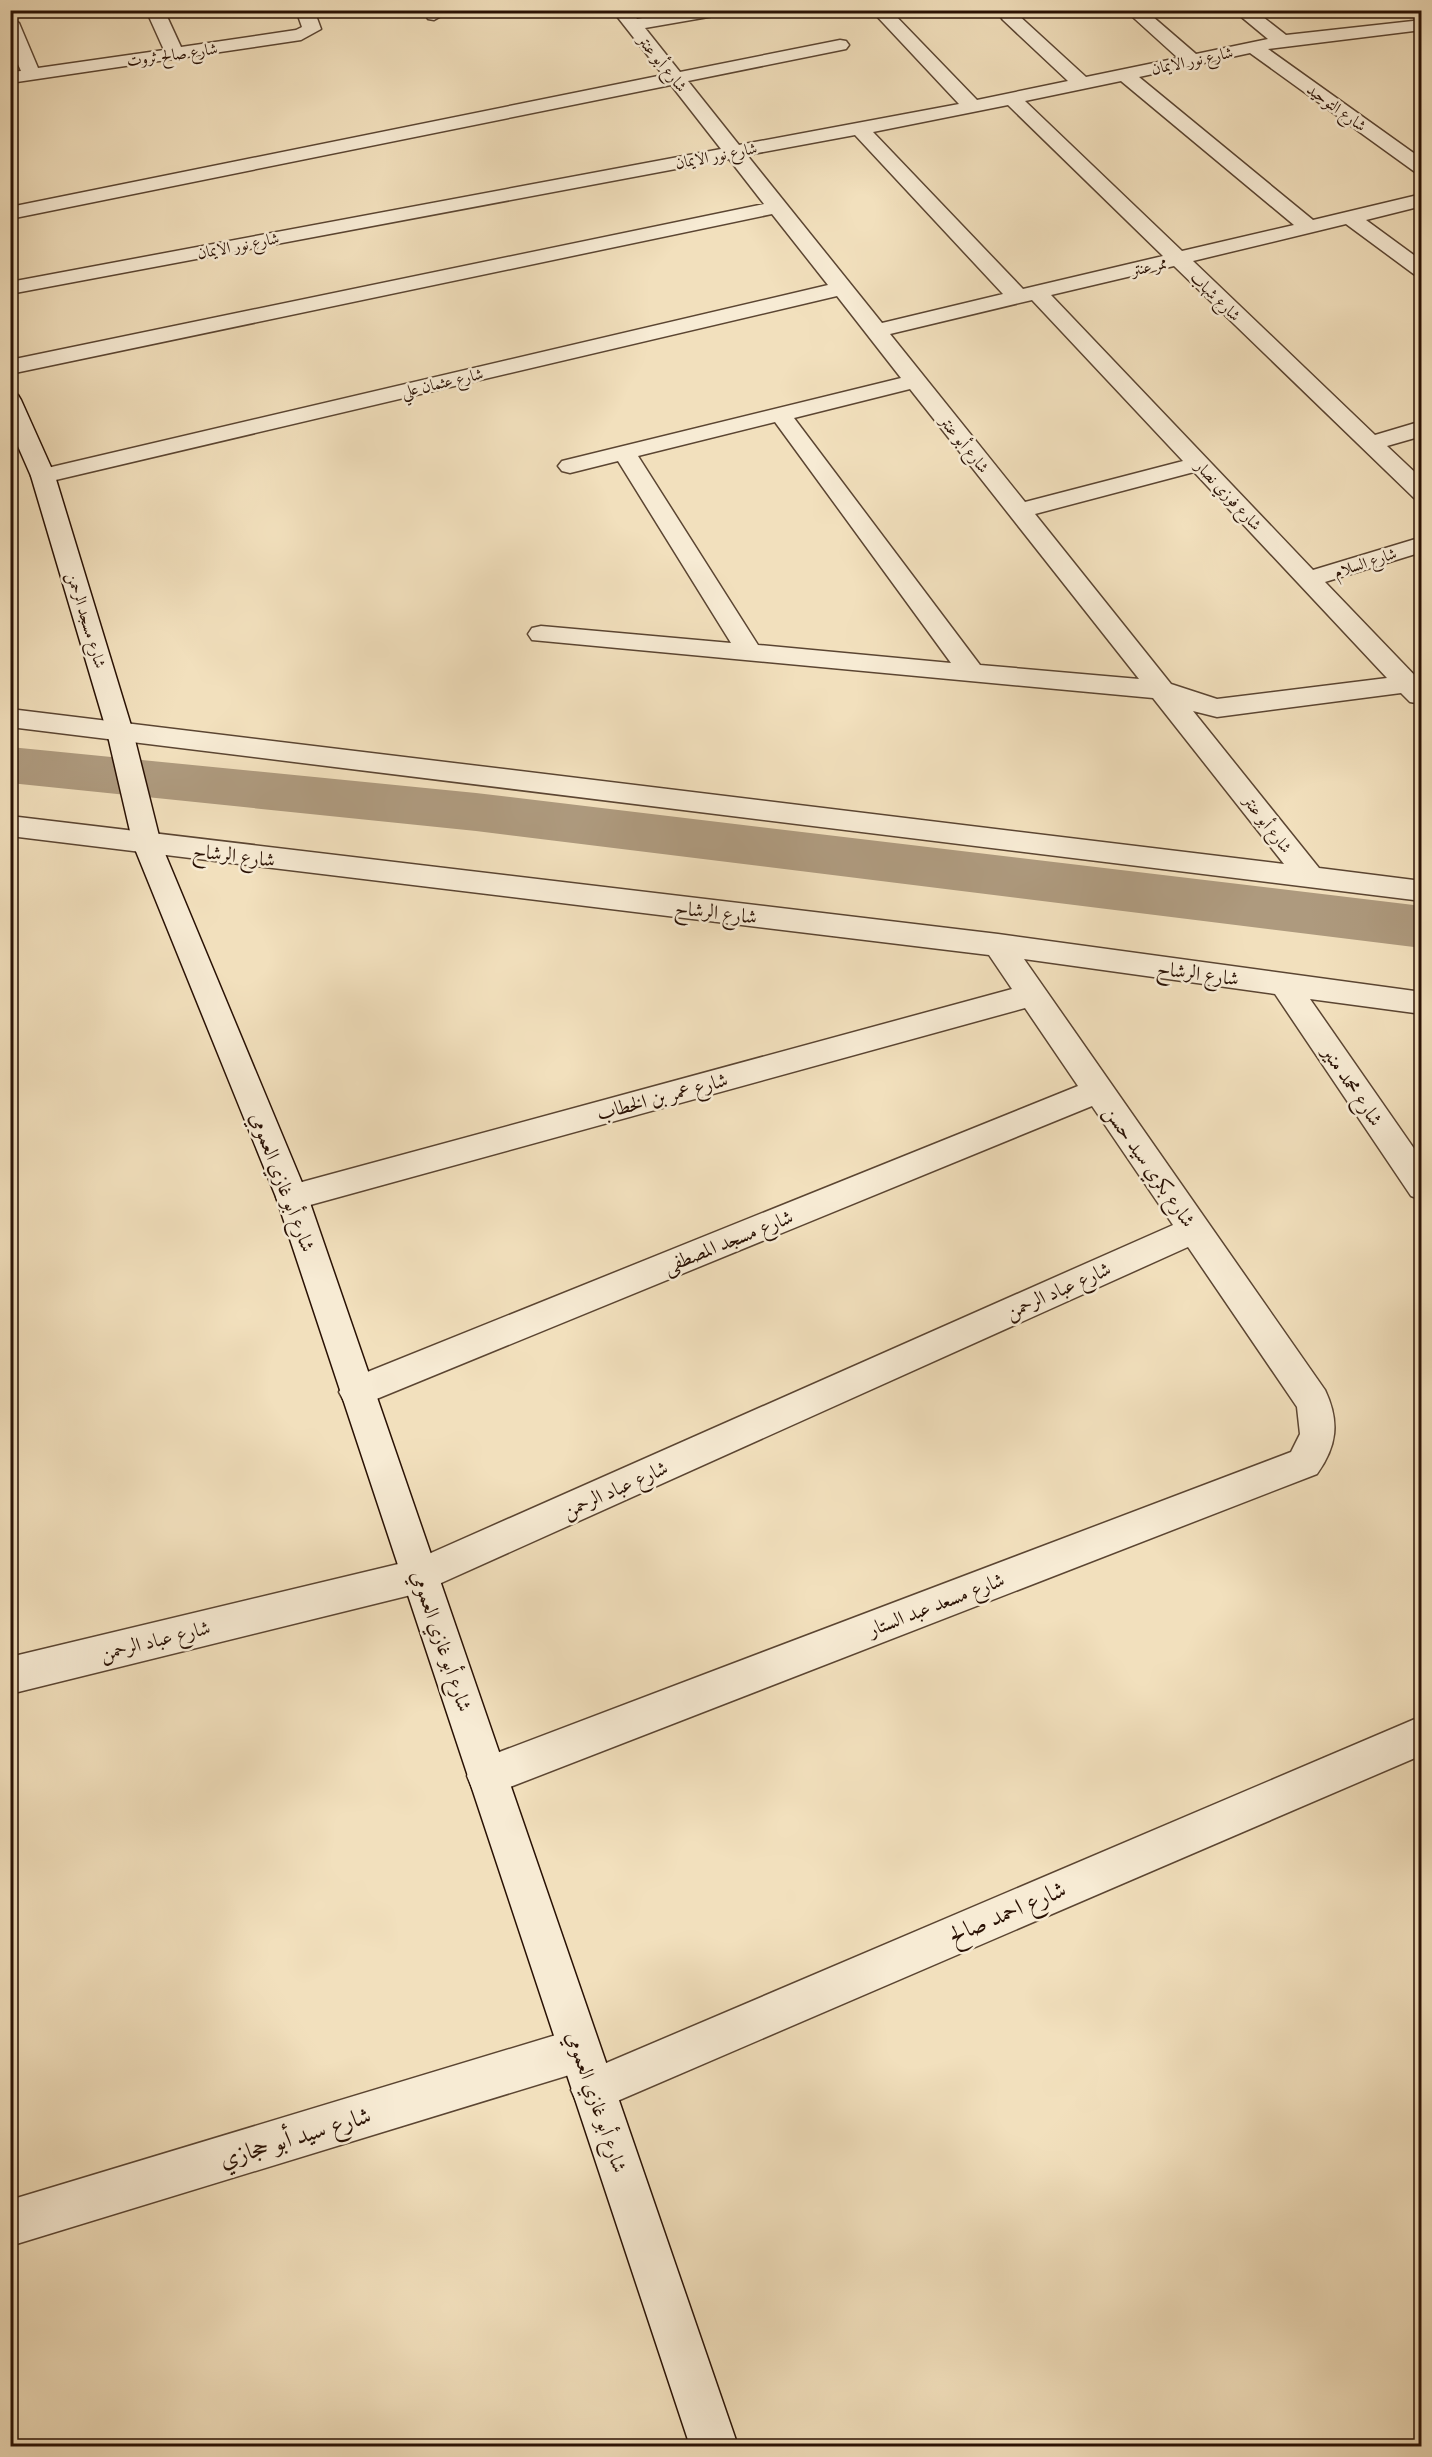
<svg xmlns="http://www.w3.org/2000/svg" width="1432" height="2457" viewBox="0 0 1432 2457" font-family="'Gentium Book Plus',Amiri,serif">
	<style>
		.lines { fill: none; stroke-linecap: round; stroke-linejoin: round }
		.canal { fill: #ae9a7e; fill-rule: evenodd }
		.street-casing { stroke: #5b4532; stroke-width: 3 }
		.secondary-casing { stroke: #291104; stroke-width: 3 }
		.street { fill: #f7ebd4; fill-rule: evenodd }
		.secondary { fill: #f7ebd4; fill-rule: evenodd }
		.labels { text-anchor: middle; stroke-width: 5; stroke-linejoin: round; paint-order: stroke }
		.far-street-label { font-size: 16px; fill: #291104; stroke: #f7ebd4 }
		.street-label { font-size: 20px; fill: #291104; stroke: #f7ebd4 }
		.near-street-label { font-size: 24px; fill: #291104; stroke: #f7ebd4 }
	</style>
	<rect width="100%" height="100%" fill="#f2e0bd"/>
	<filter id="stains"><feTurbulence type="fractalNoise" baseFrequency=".00333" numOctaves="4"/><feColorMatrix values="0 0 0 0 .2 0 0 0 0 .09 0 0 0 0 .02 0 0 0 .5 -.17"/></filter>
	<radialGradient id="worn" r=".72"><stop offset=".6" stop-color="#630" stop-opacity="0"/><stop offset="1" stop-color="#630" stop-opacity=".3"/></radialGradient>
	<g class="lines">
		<path class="canal" d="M 10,747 L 476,793 L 1422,906 L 1422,948 L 476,831 L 10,783 Z"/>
		<defs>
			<path id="street" d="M 146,10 L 164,10 L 181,47 L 296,30 L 302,27 L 296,10 L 314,10 L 321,29 L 301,40 L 10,83 L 10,72 L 21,71 L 10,46 L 10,18 L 19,23 L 38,68 L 164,50 Z
				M 423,10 L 441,10 L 443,15 L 434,20 L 428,19 Z
				M 612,10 L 631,10 L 637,19 L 686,10 L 729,10 L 720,15 L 645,28 L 680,72 L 840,40 L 846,41 L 849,45 L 846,49 L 688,81 L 739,145 L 959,104 L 871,10 L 890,10 L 977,100 L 1068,81 L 1003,20 L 1000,16 L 1003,12 L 1015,12 L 1086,77 L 1178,58 L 1125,10 L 1145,10 L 1196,54 L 1268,39 L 1233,10 L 1254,10 L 1286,35 L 1422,20 L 1422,30 L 1268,49 L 1422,159 L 1422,174 L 1415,172 L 1250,53 L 1139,77 L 1313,220 L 1422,194 L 1422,206 L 1366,220 L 1422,261 L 1422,277 L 1415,275 L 1346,224 L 1193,261 L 1375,435 L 1422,421 L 1422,436 L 1387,446 L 1422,479 L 1422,500 L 1414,498 L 1174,266 L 1051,295 L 1313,570 L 1422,537 L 1422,552 L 1325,582 L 1422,683 L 1422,704 L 1410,702 L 1401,693 L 1217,717 L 1193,711 L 1319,868 L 1422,881 L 1422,901 L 10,727 L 10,709 L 1284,864 L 1153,698 L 532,640 L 528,634 L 532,628 L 541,626 L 731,643 L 618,461 L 570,473 L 562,471 L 558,466 L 562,461 L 901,378 L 837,296 L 43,483 L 35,481 L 31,476 L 35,471 L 43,469 L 828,285 L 772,214 L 10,374 L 10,360 L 764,204 L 729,159 L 10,294 L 10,282 L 721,149 L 671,85 L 10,219 L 10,207 L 663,75 ZM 1121,81 L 1294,225 L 1182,251 L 1025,101 ZM 1008,105 L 1163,256 L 1023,289 L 873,132 ZM 855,135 L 1003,294 L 882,323 L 747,155 ZM 1032,300 L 1183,461 L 1025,502 L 890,334 ZM 910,389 L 1139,679 L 980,665 L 794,418 ZM 775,422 L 951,663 L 758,645 L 638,456 ZM 1194,472 L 1387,678 L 1217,699 L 1171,684 L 1035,514 Z
				M 10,816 L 998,934 L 1422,992 L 1422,1014 L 1310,999 L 1422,1160 L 1422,1200 L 1411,1196 L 1275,994 L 1024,959 L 1325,1390 C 1340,1422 1337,1446 1317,1474 L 487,1796 L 473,1790 L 467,1776 L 473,1762 L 1291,1452 L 1300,1434 L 1297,1407 L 1188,1247 L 419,1593 L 10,1694 L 10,1657 L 415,1560 L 1173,1225 L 1092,1106 L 357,1407 L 345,1403 L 339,1392 L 345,1381 L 1078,1086 L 1025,1008 L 292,1210 L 280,1206 L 276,1197 L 280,1188 L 1012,989 L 989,955 L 10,836 Z
				M 1422,1716 L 1422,1755 L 608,2105 L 593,2112 L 578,2105 L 571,2090 L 578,2075 Z
				M 579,2028 L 594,2035 L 601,2050 L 594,2065 L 579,2072 L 10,2246 L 10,2200 Z"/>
			<path id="secondary" d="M 10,393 L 18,395 L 21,400 L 55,476 L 133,732 L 161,844 L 308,1197 L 738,2446 L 690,2446 L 276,1197 L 133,844 L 107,732 L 31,476 L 10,428 Z"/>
		</defs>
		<use href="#street" class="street-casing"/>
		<use href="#secondary" class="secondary-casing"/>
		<use href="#street" class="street"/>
		<use href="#secondary" class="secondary"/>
	</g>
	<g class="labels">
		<g class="far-street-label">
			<text transform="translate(172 54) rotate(-8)" y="6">شارع صالح ثروت</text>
			<text transform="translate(1192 60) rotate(-12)" y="6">شارع نور الايمان</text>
			<text transform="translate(663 63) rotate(51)" y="6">شارع أبو عنتر</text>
			<text transform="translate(1337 107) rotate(36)" y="6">شارع التوحيد</text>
			<text transform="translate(716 155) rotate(-11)" y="6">شارع نور الايمان</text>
			<text transform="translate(238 245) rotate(-11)" y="6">شارع نور الايمان</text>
			<text transform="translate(1149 266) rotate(-14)" y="6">ممر عنتر</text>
			<text transform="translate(1216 296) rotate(44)" y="6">شارع شهاب</text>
			<text transform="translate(442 382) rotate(-13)" y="6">شارع عثمان علي</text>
			<text transform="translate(965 444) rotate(51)" y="6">شارع أبو عنتر</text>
			<text transform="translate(1229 495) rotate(47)" y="6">شارع فوزي نصار</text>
			<text transform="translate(1365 562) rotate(-18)" y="6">شارع السلام</text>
			<text transform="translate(87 620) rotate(73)" y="6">شارع مسجد الرحمن</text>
			<text transform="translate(1268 824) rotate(52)" y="6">شارع أبو عنتر</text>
		</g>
		<g class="street-label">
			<text transform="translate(234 855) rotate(7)" y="7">شارع الرشاح</text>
			<text transform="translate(716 912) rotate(7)" y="7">شارع الرشاح</text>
			<text transform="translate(1198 973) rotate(8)" y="7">شارع الرشاح</text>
			<text transform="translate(1353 1086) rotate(56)" y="7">شارع محمد منير</text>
			<text transform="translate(662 1096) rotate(-15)" y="7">شارع عمر بن الخطاب</text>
			<text transform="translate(1150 1166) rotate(55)" y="7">شارع بكري سيد حسن</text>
			<text transform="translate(283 1182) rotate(69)" y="7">شارع أبو غازي العمومي</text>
			<text transform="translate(728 1241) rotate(-22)" y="7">شارع مسجد المصطفى</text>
			<text transform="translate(1058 1290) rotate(-24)" y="7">شارع عباد الرحمن</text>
			<text transform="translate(615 1489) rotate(-24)" y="7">شارع عباد الرحمن</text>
			<text transform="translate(936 1604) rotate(-21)" y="7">شارع مسعد عبد الستار</text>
			<text transform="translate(155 1640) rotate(-14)" y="7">شارع عباد الرحمن</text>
			<text transform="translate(442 1641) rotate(71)" y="7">شارع أبو غازي العمومي</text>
			<text transform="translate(597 2102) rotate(71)" y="7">شارع أبو غازي العمومي</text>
		</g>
		<g class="near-street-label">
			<text transform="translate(1007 1912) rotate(-23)" y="8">شارع احمد صالح</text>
			<text transform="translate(295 2137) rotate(-17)" y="8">شارع سيد أبو حجازي</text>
		</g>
	</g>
	<rect width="1432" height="2457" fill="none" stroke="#f2e0bd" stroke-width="36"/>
	<rect x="12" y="12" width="1408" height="2433" fill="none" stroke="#291104" stroke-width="3"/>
	<rect x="18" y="18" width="1396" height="2421" fill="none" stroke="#291104" stroke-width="1.5"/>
	<rect width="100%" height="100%" filter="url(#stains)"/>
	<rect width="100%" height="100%" fill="url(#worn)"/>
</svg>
